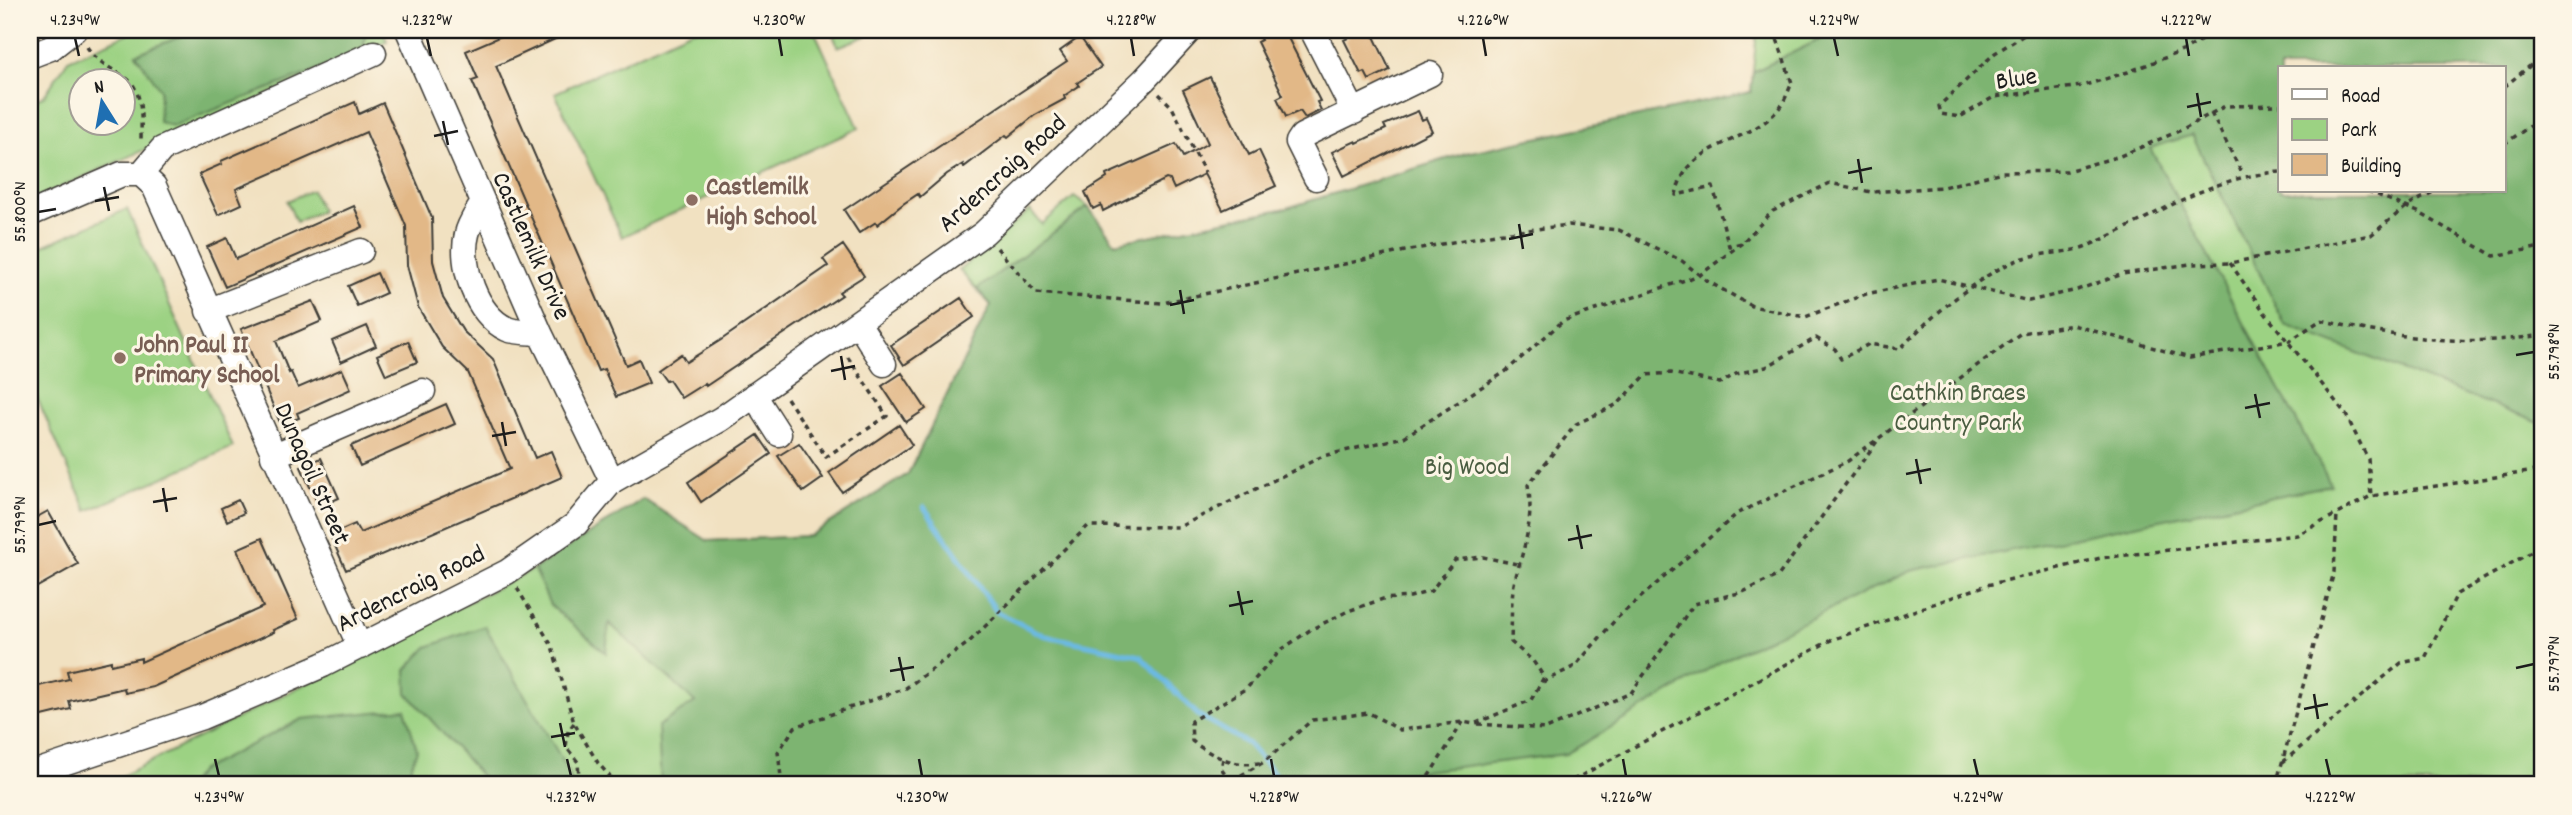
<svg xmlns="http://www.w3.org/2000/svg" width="2572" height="815" viewBox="0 0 2572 815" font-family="Dekko,sans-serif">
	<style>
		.green { fill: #9cd283; stroke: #5c7750; stroke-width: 2; fill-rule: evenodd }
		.forest { fill: #7db471; stroke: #4c6846; stroke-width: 2; fill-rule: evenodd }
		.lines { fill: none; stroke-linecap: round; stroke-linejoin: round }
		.stream { stroke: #6ab9e5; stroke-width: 5 }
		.building { fill: #e2b887 }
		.minor-casing { stroke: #3c3a35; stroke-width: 27 }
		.path { stroke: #3c3a35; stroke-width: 3.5; stroke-dasharray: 5 5; stroke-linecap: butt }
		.minor { stroke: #fff; stroke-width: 24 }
		.ticks { fill: none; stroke: #1c1c1c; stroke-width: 2.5 }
		.education-dot { fill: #8d6e63; stroke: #fcf5e5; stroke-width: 2.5 }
		.labels { text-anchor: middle; stroke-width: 6; stroke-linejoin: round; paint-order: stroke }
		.street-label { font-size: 26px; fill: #1c1c1c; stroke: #fcf5e5 }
		.education-label { font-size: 26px; font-weight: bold; fill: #785e54; stroke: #fcf5e5; text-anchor: start }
		.park-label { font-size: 26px; fill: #495c40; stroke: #fcf5e5 }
		.neatline { fill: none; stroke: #1c1c1c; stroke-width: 2.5 }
		.ticks-label { font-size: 18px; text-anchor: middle; fill: #1c1c1c }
	</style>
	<rect width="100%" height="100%" fill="#fcf5e5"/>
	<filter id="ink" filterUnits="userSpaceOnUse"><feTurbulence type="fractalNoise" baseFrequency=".0143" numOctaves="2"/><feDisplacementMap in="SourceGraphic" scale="14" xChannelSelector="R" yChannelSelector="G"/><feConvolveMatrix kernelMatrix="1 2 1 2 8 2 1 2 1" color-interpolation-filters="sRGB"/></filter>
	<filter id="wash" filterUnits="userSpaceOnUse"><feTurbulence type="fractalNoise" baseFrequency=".00686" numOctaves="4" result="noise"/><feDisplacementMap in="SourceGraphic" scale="28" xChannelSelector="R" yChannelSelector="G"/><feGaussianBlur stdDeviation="1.57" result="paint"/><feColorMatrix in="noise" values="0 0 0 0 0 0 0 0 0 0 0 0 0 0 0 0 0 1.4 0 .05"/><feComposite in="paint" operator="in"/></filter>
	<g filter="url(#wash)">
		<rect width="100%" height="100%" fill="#f1e1c1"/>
		<path class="green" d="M 136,30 L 382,30 L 387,41 L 30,201 L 30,103 L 44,96 L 68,60 ZM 80,80 L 122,80 L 122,122 L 80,122 Z
			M 692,30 L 814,30 L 859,128 L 622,237 L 555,93 Z
			M 831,30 L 880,30 L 838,47 Z
			M 1757,30 L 2542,30 L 2542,785 L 87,785 L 118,778 L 534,569 L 643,499 L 708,541 L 809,536 L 908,474 L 991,305 L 959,270 L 1030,210 L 1042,224 L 1074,197 L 1088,207 L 1115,243 L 1287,208 L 1466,153 L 1751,92 ZM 2280,68 L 2504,68 L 2504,191 L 2280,191 Z
			M 312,190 L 321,211 L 296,222 L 287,201 Z
			M 127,209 L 233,447 L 87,511 L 30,382 L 30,252 Z"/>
		<path class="forest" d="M 197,30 L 366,30 L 363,52 L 173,126 L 159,122 L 160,89 L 136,54 Z
			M 1839,30 L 2542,30 L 2542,424 L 2285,325 L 2192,135 L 2150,148 L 2331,485 L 1910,571 L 1724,660 L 1566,754 L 1307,785 L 661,785 L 658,726 L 695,702 L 609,623 L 606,653 L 550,605 L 534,569 L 643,499 L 708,541 L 809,536 L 908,474 L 991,305 L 977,289 L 1088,207 L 1115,243 L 1287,208 L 1466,153 L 1751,92 L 1753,72 ZM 2280,68 L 2504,68 L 2504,191 L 2280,191 Z
			M 485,626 L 569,772 L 572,785 L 489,785 L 407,693 L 406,670 L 427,647 Z
			M 405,709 L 417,750 L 408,776 L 385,785 L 188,785 L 201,770 L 302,719 Z"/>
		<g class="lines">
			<path class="stream" d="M 924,507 L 997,612 L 1043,635 L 1140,656 L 1198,715 L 1248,744 L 1284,785"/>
		</g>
		<g id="blocks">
			<path class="building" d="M 515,30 L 575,30 L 496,66 L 626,365 L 639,359 L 649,383 L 616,397 L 604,369 L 598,371 L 472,81 L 478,79 L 466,51 Z
				M 1256,30 L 1284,30 L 1320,101 L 1317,102 L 1321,110 L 1305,118 L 1300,111 L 1286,117 L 1277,98 L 1283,95 L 1257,42 L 1261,40 Z
				M 1345,30 L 1371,30 L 1390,70 L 1369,80 L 1365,72 L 1361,74 L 1344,40 L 1348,38 Z
				M 1080,37 L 1101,67 L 1077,83 L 1079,86 L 1064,96 L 1065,99 L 1035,115 L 1008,137 L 1006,135 L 964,167 L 963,164 L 947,174 L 920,197 L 918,194 L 903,204 L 877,225 L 876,222 L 859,233 L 844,210 L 1067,61 L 1060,51 Z
				M 1210,77 L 1249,155 L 1259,150 L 1276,186 L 1223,210 L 1204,174 L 1174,189 L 1170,180 L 1166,179 L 1103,211 L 1101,205 L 1093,209 L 1085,192 L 1107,178 L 1106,175 L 1176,144 L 1183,157 L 1208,143 L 1183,90 Z
				M 355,102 L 359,114 L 383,103 L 432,218 L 433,261 L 443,298 L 463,331 L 493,359 L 535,458 L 551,451 L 562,477 L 346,570 L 330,535 L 355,524 L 360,533 L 510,469 L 468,372 L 442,347 L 418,307 L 407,265 L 406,226 L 366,132 L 236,189 L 242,204 L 218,215 L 199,174 L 222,164 L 221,161 Z
				M 1418,111 L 1422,120 L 1426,118 L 1432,131 L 1344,176 L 1332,152 L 1356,141 L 1357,143 L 1386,129 L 1384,125 Z
				M 354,206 L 363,227 L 225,287 L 207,247 L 227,238 L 236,259 Z
				M 843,245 L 864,276 L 839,292 L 842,295 L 706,386 L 705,383 L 681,398 L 669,380 L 666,381 L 658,370 L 681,354 L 686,362 L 721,340 L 828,266 L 823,259 Z
				M 377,273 L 386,293 L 357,306 L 348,286 Z
				M 961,298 L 974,317 L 904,365 L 891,345 Z
				M 313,301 L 322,321 L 276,341 L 289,373 L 291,372 L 298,388 L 342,369 L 351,389 L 297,413 L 299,418 L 281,425 L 241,329 Z
				M 367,326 L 376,346 L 341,362 L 332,341 Z
				M 408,341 L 417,362 L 386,375 L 377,355 Z
				M 902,373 L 926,409 L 906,422 L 882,386 Z
				M 446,404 L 455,424 L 360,466 L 351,446 Z
				M 899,425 L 912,445 L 842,492 L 829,473 Z
				M 758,435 L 771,454 L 701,502 L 688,482 Z
				M 799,443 L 823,478 L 803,492 L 778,456 Z
				M 321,458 L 339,498 L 319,507 L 301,467 Z
				M 238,500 L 244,513 L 227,521 L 221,508 Z
				M 48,511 L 78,564 L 30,591 L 30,521 Z
				M 262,538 L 298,619 L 273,630 L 274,632 L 153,687 L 125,693 L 124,688 L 69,701 L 71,709 L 30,719 L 30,688 L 69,679 L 67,671 L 111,661 L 111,665 L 141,658 L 141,662 L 263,607 L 237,549 Z"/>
		</g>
	</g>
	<g filter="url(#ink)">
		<use href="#blocks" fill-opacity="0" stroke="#3c3a35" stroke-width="2"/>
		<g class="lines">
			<defs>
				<path id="minor" d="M 408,30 L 540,333 L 612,481
					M 1312,30 L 1354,112
					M 30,56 L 51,48 L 74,30
					M 141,174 L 154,186 L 360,647
					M 141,174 L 162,149 L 374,53
					M 1316,178 L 1298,142 L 1302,136 L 1430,74
					M 482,204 C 477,213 469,224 467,234 C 459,264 476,315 507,329 C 516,333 531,332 540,333
					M 30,214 L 122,174 L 141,174
					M 208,311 L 361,251
					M 858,323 L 884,364
					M 754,395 L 779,434
					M 273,456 L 423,391
					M 30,774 L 202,717 L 323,665 L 507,572 L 576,524 L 612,481 L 721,419 L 984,233 L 1144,80 L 1190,30"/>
			</defs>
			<use href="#minor" class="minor-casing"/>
			<path class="path" d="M 1774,30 L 1792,83 C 1788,91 1785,101 1780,107 C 1752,145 1686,140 1676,195 L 1713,187 L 1729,246 L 1742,243 L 1773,211 L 1830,183 L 1871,192 L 1943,187 L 2002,172 L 2067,171 L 2120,156 L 2179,131 L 2225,106 L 2280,105
				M 2032,30 L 1995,53 L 1939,106 L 1941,114 L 1960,117 L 1994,97 L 2082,86 L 2128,72 L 2185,50 L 2218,30
				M 87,47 C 97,62 111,68 126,78 C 144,90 141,121 141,141
				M 2504,87 L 2542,56
				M 1159,94 L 1172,107 L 1205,173
				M 2211,113 L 2243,175
				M 2504,144 L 2542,118
				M 2368,191 L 2418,212 L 2494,256 L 2542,247
				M 997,248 L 1036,293 L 1162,303 L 1405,251 L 1495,234 L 1569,225 L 1619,230 L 1682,261 L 1707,281 L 1752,306 L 1805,317 L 1866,294 L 1938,279 L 2029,301 L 2077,290 L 2123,274 L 2190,264 L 2230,263 L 2371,235 L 2406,207 L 2435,191
				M 2230,263 L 2265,313 L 2345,413 L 2368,459 L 2371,496
				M 787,398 L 826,457 L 887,416 L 847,356
				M 517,588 L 552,646 L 574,723 L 598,763 L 617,785
				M 1543,682 L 1575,666 L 1617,618 L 1738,513 L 1848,461 L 2021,333 L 2073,325 L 2190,358 L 2289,341 L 2321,320 C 2393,338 2468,347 2542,335
				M 574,723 L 568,731 L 566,747 L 578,762 L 579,778 L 589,785
				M 1478,724 L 1546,729 L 1631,693 L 1694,604 L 1743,592 L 1779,575 L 1878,440
				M 1223,759 L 1221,768 L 1231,781 L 1244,785
				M 2283,762 L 2401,663 L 2425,658 L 2457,594 L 2542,546
				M 1260,763 C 1234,767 1212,756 1192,741 L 1191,721 L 1247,688 L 1281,650 L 1310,630 L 1348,611 L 1383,599 L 1410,597 L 1431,591 L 1455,560 L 1483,557 L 1522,565
				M 782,785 L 778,752 L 795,727 L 906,688 L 968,643 L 1088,526 L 1179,527 L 1323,456 L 1404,437 L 1505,372 L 1563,321 L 1700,275 L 1742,243
				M 1213,785 L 1231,781 L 1264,762 L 1312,720 L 1369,713 L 1400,730 L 1463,722 L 1474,724 L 1531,700 L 1544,677 L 1533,661 L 1511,642 C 1512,621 1510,595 1516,576 C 1525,544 1534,519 1528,485 L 1576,424 L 1618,404 L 1646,375 L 1671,373 L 1720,383 L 1736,374 L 1766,367 L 1816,338 L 1835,349 L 1841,359 L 1869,344 L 1900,349 C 1928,319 1984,270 2024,258 C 2044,252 2068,254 2087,246 C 2154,219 2204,177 2280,172
				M 1423,785 L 1463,722
				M 1564,785 L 1831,640 L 1987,585 L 2101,558 L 2297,535 L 2371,496 L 2542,470
				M 2276,785 L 2334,572 L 2337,514"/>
			<use href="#minor" class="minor"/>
		</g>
	</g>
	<path class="ticks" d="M 75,38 L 79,56M 427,38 L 431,56M 779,38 L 782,56M 1131,38 L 1134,56M 1483,38 L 1486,56M 1834,38 L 1838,56M 2186,38 L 2189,56M 2197,93 L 2201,117M 2187,107 L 2211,102M 443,121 L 448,145M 434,136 L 458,131M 1858,159 L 1862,183M 1848,173 L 1872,168M 104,187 L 109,211M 95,201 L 119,197M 38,212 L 56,209M 1519,224 L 1523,249M 1509,239 L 1533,234M 1180,290 L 1184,314M 1170,305 L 1194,300M 2516,355 L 2534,352M 841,356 L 845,380M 831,371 L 855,366M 2255,394 L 2260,418M 2245,408 L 2270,403M 502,422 L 506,446M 492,436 L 516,432M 1916,459 L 1921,484M 1906,474 L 1931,469M 163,488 L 167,512M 153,502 L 177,498M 38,525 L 56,521M 1577,525 L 1582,549M 1568,540 L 1592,535M 1238,591 L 1243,615M 1229,606 L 1253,601M 899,657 L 904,681M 2516,668 L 2534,664M 890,671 L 914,667M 2314,694 L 2318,719M 2304,709 L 2328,704M 560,723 L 565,747M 551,737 L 575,733M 215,759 L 219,776M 567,759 L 571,776M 919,759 L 922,776M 1271,759 L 1274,776M 1623,759 L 1626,776M 1974,759 L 1978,776M 2326,759 L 2330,776"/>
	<g class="education-dot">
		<circle cx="692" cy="200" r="7"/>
		<circle cx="120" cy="358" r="7"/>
	</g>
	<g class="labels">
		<g class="street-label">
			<text transform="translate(2016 77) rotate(-9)" y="9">Blue</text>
			<text transform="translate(1001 172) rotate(-42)" y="9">Ardencraig Road</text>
			<text transform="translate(533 245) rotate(66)" y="9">Castlemilk Drive</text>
			<text transform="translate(314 473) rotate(66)" y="9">Dunagoil Street</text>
			<text transform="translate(410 587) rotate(-27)" y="9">Ardencraig Road</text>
		</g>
		<g class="education-label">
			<text x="706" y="194">Castlemilk<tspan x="706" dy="30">High School</tspan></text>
			<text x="134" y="352">John Paul II<tspan x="134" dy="30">Primary School</tspan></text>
		</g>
		<g class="park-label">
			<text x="1958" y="400">Cathkin Braes<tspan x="1958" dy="30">Country Park</tspan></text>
			<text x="1467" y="474">Big Wood</text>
		</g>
	</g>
	<rect width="2572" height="815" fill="none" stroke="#fcf5e5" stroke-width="77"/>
	<rect x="2278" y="66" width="228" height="126" fill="#fcf5e5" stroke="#a29e95" stroke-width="2"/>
	<rect x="2292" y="89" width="35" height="10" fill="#ffffff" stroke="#a29e95" stroke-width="2"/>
	<text x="2341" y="102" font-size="21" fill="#1c1c1c">Road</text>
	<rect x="2292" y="119" width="35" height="21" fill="#9cd283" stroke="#a29e95" stroke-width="2"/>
	<text x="2341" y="136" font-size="21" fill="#1c1c1c">Park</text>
	<rect x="2292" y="154" width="35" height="21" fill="#e2b887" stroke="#a29e95" stroke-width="2"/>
	<text x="2341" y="172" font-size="21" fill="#1c1c1c">Building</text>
	<g transform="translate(102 102) rotate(349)"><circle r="33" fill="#fcf5e5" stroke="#a29e95" stroke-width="2"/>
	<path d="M0-5L12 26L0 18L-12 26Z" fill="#1f6fb2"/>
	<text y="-10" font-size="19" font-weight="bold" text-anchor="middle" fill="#1c1c1c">N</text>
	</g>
	<rect x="38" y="38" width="2496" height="738" class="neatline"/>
	<g class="ticks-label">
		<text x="75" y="25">4.234°W</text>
		<text x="427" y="25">4.232°W</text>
		<text x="779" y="25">4.230°W</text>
		<text x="1131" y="25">4.228°W</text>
		<text x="1483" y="25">4.226°W</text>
		<text x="1834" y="25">4.224°W</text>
		<text x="2186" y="25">4.222°W</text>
		<text transform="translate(19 212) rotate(-90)" y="6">55.800°N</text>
		<text transform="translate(2553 352) rotate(-90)" y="6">55.798°N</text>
		<text transform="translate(19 525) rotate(-90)" y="6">55.799°N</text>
		<text transform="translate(2553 664) rotate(-90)" y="6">55.797°N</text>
		<text x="219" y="802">4.234°W</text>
		<text x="571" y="802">4.232°W</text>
		<text x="922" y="802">4.230°W</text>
		<text x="1274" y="802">4.228°W</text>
		<text x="1626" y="802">4.226°W</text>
		<text x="1978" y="802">4.224°W</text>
		<text x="2330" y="802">4.222°W</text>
	</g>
</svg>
